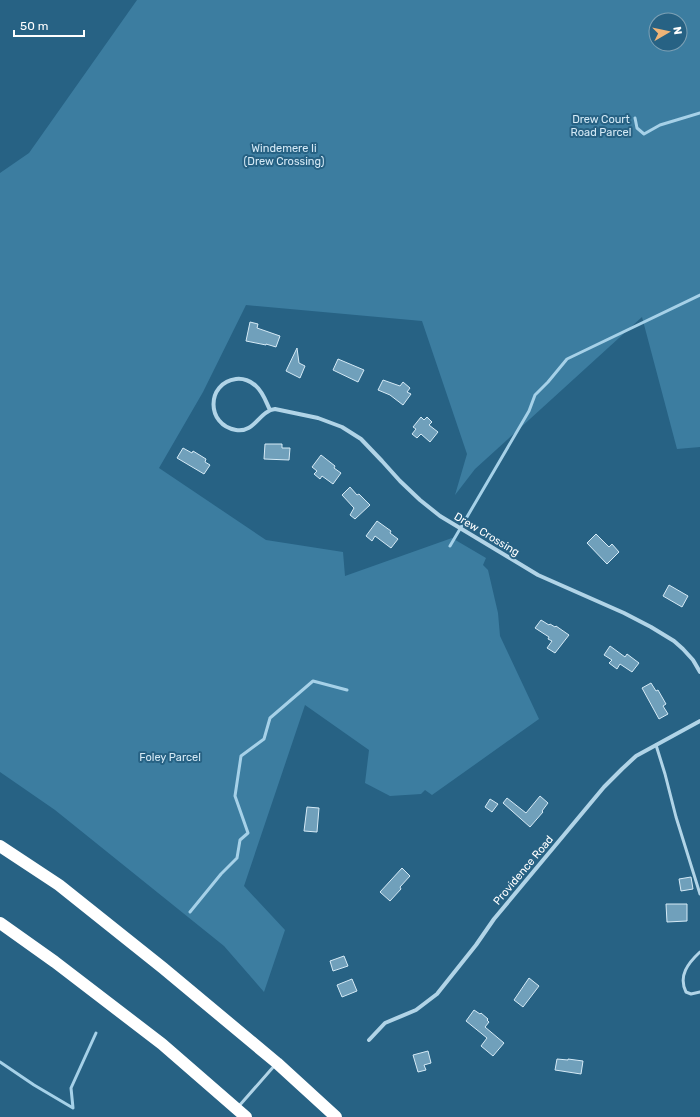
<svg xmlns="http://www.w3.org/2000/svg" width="700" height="1117" viewBox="0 0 700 1117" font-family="Rubik,sans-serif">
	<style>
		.green { fill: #3c7da0; fill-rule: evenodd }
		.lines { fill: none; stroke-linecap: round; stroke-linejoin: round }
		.stream { stroke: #a6d1e8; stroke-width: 3 }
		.building { fill: #70a0bb; stroke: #d5eaf6 }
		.lane { stroke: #b1d4e7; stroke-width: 3 }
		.street { stroke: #b1d4e7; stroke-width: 4 }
		.highway { stroke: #fff; stroke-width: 12 }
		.labels { text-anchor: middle; stroke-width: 4; stroke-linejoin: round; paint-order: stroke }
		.park-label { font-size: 11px; fill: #d5eaf6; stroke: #276284 }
		.street-label { font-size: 11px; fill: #fff; stroke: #276284 }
	</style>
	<rect width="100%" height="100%" fill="#276284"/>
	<path class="green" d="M 137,0 L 700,0 L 700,447 L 677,449 L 642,317 L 475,469 L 455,495 L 467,454 L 422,321 L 246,305 L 203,392 L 159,468 L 266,540 L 343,552 L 345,576 L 452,538 L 486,558 L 483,565 L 488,570 L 498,613 L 500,636 L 539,719 L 432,795 L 425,790 L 421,794 L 390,796 L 365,783 L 369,750 L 305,705 L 244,886 L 285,930 L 264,992 L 224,946 L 55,810 L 0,772 L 0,173 L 29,153 ZM 656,20 L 680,20 L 680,44 L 656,44 Z"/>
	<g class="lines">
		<path class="stream" d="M 635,118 L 637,128 L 644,134 L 660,125 L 700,113
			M 450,546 L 529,411 L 535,395 L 548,382 L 567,359 L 700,295
			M 190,912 L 221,874 L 237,858 L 240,840 L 248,833 L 235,796 L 241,756 L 264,739 L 270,718 L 313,681 L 347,690
			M 0,1062 L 34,1085 L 73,1108 L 71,1088 L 96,1033"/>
	</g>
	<path class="building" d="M 250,322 L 258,324 L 257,328 L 280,336 L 276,347 L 266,344 L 266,345 L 246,341 Z
		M 297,348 L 299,363 L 305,366 L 300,378 L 286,371 Z
		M 338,359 L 364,370 L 358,382 L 333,370 Z
		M 383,380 L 400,386 L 403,382 L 410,388 L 407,392 L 411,394 L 403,405 L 390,395 L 378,390 Z
		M 421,417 L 424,420 L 427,417 L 432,422 L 429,425 L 438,432 L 430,442 L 421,434 L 417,438 L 412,434 L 416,429 L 413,427 Z
		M 265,444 L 282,444 L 282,448 L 290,448 L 289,460 L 264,459 Z
		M 183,448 L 192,453 L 193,451 L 206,459 L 205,462 L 210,465 L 204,474 L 177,458 Z
		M 321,455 L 335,466 L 334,468 L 341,473 L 333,484 L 322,476 L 320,479 L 314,474 L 317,471 L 312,467 Z
		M 350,487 L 357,495 L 359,494 L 370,505 L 355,519 L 350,515 L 354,508 L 342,495 Z
		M 377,521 L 391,531 L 390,533 L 398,539 L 391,548 L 375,536 L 372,541 L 366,536 Z
		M 596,534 L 609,547 L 612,544 L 619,552 L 607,564 L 587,543 Z
		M 669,585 L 688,596 L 682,607 L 663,596 Z
		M 541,620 L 549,625 L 550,624 L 555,627 L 556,626 L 569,635 L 555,653 L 547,648 L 552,641 L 548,639 L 549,637 L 535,628 Z
		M 610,646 L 625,657 L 627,654 L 639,663 L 632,672 L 620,664 L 617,669 L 609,663 L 612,660 L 604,655 Z
		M 651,683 L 656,691 L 658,690 L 666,704 L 663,706 L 668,714 L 659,719 L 642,688 Z
		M 540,796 L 548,803 L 542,811 L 543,812 L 530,827 L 503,803 L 507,798 L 526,813 Z
		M 490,799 L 498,804 L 492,812 L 485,807 Z
		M 307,807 L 319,808 L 317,832 L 304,831 Z
		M 402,868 L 410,876 L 400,887 L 401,889 L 390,901 L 380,892 Z
		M 691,877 L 693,889 L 681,891 L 679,879 Z
		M 666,904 L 687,904 L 687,921 L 667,922 Z
		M 344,956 L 348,966 L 333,971 L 330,961 Z
		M 529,978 L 539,986 L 523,1007 L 514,1000 Z
		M 352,979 L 357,991 L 342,997 L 337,985 Z
		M 474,1010 L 480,1014 L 481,1013 L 488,1019 L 487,1020 L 489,1022 L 485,1027 L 504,1043 L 493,1056 L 481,1046 L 487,1038 L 466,1021 Z
		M 428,1051 L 431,1063 L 424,1065 L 426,1070 L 418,1072 L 413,1055 Z
		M 557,1059 L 568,1060 L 568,1059 L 583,1061 L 581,1074 L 555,1070 Z"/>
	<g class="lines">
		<path class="lane" d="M 656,745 L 665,774 L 676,817 L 700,894
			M 700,952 C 688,963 678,976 686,992 L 691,994 L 700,992
			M 239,1106 L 275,1065"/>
		<path class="street" d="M 270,410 C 266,402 263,392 256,386 C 251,381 243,378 236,379 C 206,383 206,425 236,430 C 255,433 259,411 275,409 L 318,418 L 342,427 L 361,439 L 382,461 L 400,481 L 420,500 L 440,516 L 538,575 L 624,613 L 651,627 L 674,641 L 683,649 L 693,660 L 700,672
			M 369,1040 L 385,1023 L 416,1010 L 437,994 L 476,945 L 494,919 L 604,787 L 622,769 L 636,756 L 700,721"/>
		<path class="highway" d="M 0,846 L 59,885 L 163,968 L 277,1063 L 336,1117
			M 0,923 L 55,962 L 162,1044 L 246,1117"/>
	</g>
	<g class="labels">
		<g class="park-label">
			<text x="601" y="123">Drew Court<tspan x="601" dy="13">Road Parcel</tspan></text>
			<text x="284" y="152">Windemere Ii<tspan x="284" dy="13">(Drew Crossing)</tspan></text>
			<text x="170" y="761">Foley Parcel</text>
		</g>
		<g class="street-label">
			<text transform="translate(487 534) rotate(31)" y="4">Drew Crossing</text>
			<text transform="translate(523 870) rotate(-50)" y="4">Providence Road</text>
		</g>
	</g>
	<g transform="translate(668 32) rotate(81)"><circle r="19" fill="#276284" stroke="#7da1b5"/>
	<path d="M0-3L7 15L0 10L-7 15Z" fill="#efb477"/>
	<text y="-6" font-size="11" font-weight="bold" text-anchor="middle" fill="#ffffff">N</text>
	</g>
	<path d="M14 30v6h70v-6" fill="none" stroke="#ffffff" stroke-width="2"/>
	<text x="20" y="30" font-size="12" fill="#ffffff" stroke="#276284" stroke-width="3" paint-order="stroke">50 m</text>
</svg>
